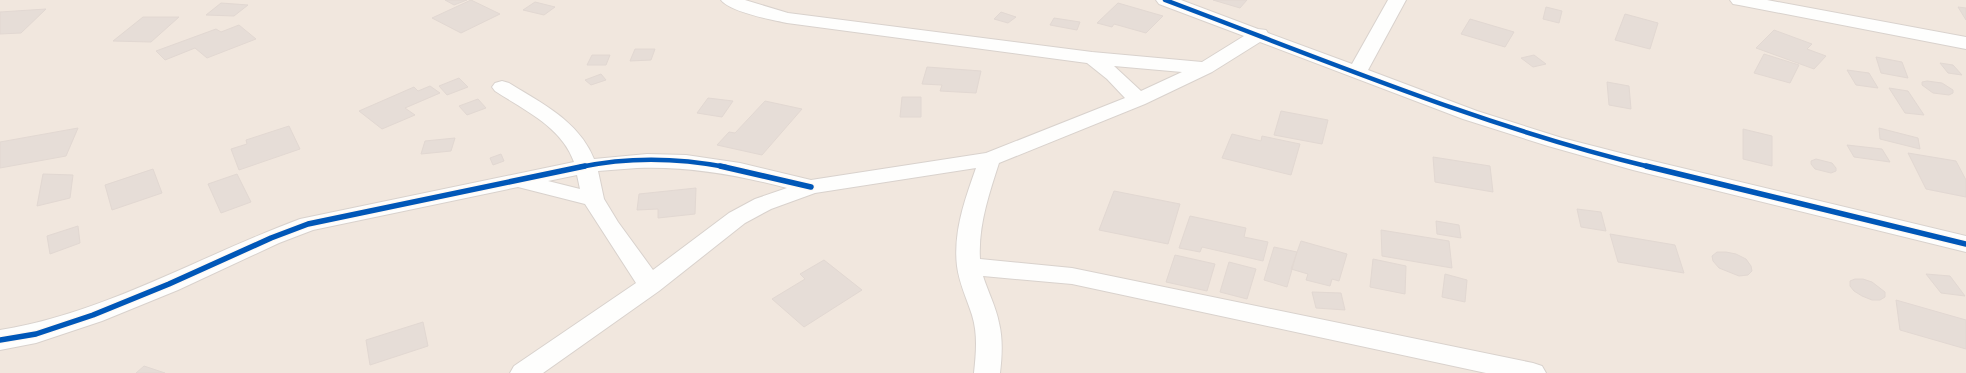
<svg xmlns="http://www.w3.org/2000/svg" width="1966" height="373" viewBox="0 0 1966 373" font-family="Raleway,sans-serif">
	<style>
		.residential { fill: #f1e7de }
		.building { fill: #e6ddd7; stroke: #e2d8d2 }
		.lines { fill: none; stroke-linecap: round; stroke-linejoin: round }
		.minor-casing { stroke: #d9d2cd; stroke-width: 2 }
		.minor { fill: #fefefd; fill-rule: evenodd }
		.cycleway-far1-casing { stroke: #fff9f3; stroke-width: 6 }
		.cycleway-casing { stroke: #fff9f3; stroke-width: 8 }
		.cycleway-far1 { stroke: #0057b8; stroke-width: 4.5 }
		.cycleway { stroke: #0057b8; stroke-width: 5.5 }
	</style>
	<rect width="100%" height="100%" fill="#f9f5f0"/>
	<path class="residential" d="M 0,0 L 1966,0 L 1966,373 L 0,373 Z"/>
	<path class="building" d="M 445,0 L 467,0 L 454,5 Z
		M 471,0 L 500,14 L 461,33 L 432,18 Z
		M 1213,0 L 1247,0 L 1240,8 Z
		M 535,2 L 555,7 L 544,15 L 523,10 Z
		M 221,3 L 248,5 L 234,16 L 206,15 Z
		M 1118,3 L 1163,16 L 1146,33 L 1114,24 L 1112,27 L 1097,23 Z
		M 1546,7 L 1562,11 L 1559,23 L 1543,19 Z
		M 1958,7 L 1966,8 L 1966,20 Z
		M 46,9 L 21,33 L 0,34 L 0,12 Z
		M 1001,12 L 1016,17 L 1008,23 L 994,19 Z
		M 1625,14 L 1658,23 L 1650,49 L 1615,40 Z
		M 143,17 L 179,17 L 151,42 L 113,41 Z
		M 1054,18 L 1080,22 L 1077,30 L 1050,25 Z
		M 1470,19 L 1514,32 L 1505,47 L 1461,34 Z
		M 239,25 L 256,39 L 207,58 L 195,48 L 165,60 L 156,51 L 216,29 L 221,32 Z
		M 1774,30 L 1812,44 L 1807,49 L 1826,56 L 1814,69 L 1756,48 Z
		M 635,49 L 655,49 L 651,60 L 630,61 Z
		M 1764,54 L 1799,65 L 1790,83 L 1754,73 Z
		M 592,55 L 610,55 L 606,65 L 587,65 Z
		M 1534,55 L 1546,64 L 1533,67 L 1521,58 Z
		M 1876,57 L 1902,62 L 1908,78 L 1881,73 Z
		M 1940,63 L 1953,65 L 1962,75 L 1948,73 Z
		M 927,67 L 981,71 L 976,93 L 940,91 L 942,85 L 922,84 Z
		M 1847,70 L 1869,73 L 1878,88 L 1856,85 Z
		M 601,74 L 606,80 L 591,85 L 585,80 Z
		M 459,78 L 468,87 L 447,95 L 439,86 Z
		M 1927,81 L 1942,83 L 1953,90 L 1953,93 L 1949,95 L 1933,93 L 1922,85 L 1922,82 Z
		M 1607,82 L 1629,86 L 1631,109 L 1609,105 Z
		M 430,86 L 440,93 L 405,108 L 415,115 L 382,129 L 359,111 L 414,87 L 418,91 Z
		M 1889,88 L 1908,91 L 1924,115 L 1905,113 Z
		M 902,97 L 921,97 L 921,117 L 900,117 Z
		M 708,98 L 733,101 L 722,117 L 697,113 Z
		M 478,99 L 486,108 L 467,115 L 459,106 Z
		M 765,101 L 802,109 L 762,155 L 717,145 L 729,132 L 735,133 Z
		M 1281,111 L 1328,120 L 1322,144 L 1274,135 Z
		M 289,126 L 300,149 L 239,170 L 231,149 L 247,144 L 246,140 Z
		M 78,128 L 66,156 L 0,168 L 0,142 Z
		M 1879,128 L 1918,138 L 1920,149 L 1880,139 Z
		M 1743,129 L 1772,136 L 1772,166 L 1743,159 Z
		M 1232,134 L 1261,141 L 1262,136 L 1300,144 L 1291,175 L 1222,158 Z
		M 455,138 L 451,151 L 421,154 L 425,141 Z
		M 1847,145 L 1882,149 L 1890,162 L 1854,157 Z
		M 1908,153 L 1956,161 L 1966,180 L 1966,197 L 1926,189 Z
		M 501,154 L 504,161 L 493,165 L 490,158 Z
		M 1433,157 L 1490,166 L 1493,192 L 1435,182 Z
		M 1816,159 L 1832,163 L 1836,168 L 1836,171 L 1831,173 L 1815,169 L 1811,164 L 1811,161 Z
		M 153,169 L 162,193 L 112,210 L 105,185 Z
		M 43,174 L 73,175 L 70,198 L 37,206 Z
		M 237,174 L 251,202 L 221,213 L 208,184 Z
		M 696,188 L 695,214 L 658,218 L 658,209 L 637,210 L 639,194 Z
		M 1114,191 L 1180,204 L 1168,244 L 1099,230 Z
		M 1577,209 L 1601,212 L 1606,231 L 1581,227 Z
		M 1190,216 L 1246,228 L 1244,237 L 1268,242 L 1263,261 L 1202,247 L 1200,252 L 1179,248 Z
		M 1436,221 L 1459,225 L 1461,238 L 1437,234 Z
		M 78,226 L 80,243 L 50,254 L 47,236 Z
		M 1381,230 L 1449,241 L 1452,268 L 1382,256 Z
		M 1610,234 L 1675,245 L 1684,273 L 1618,262 Z
		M 1301,241 L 1347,254 L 1339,281 L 1332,279 L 1330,286 L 1306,280 L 1308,274 L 1291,269 Z
		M 1274,247 L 1297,252 L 1287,287 L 1264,280 Z
		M 1717,252 L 1726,252 L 1736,254 L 1746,259 L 1751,266 L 1752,271 L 1748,275 L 1739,276 L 1719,268 L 1713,261 L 1712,256 Z
		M 1175,255 L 1215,264 L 1207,291 L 1166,282 Z
		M 1373,259 L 1406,266 L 1405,294 L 1370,287 Z
		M 824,260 L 862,290 L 804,327 L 772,299 L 805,279 L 800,274 Z
		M 1229,262 L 1256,269 L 1247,299 L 1220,292 Z
		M 1445,274 L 1467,280 L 1465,302 L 1442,297 Z
		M 1926,274 L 1950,276 L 1965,296 L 1941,293 Z
		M 1855,279 L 1863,279 L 1872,282 L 1885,292 L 1885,297 L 1880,300 L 1872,300 L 1862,296 L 1854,291 L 1850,286 L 1850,281 Z
		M 1312,292 L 1341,293 L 1345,310 L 1316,308 Z
		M 1896,300 L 1966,320 L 1966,349 L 1900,330 Z
		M 423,322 L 428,346 L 370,365 L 366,340 Z
		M 144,366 L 165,373 L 136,373 Z"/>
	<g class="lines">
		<defs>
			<path id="minor" d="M 721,0 L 745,0 L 788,13 L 1092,52 L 1202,62 L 1244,36 L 1159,4 L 1156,0 L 1181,0 L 1258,29 L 1266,30 L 1268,33 L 1352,64 L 1388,0 L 1406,0 L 1368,70 L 1477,111 L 1562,138 L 1636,157 L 1966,236 L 1966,252 L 1633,170 L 1548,146 L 1463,119 L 1260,42 L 1212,72 L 1145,104 L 999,163 C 989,194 978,226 980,259 L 1072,268 L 1533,363 L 1542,366 L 1546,373 L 1486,373 L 1072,284 L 983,276 C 988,292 996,307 999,323 C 1003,339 1002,357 1000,373 L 974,373 C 976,354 978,334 972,315 C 967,299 959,283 957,266 C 953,232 965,199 976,168 L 815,193 L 771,209 L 745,223 L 659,291 L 543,373 L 510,373 L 514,366 L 636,283 L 585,204 L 518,187 L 313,230 L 279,243 L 178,290 L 102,321 L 36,343 L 0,350 L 0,330 C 106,313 200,256 300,219 L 574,162 C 562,127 524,110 495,91 L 492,87 L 495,83 L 502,81 L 509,83 C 541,103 579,121 594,159 L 647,154 L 686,155 L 740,163 L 811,180 L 986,153 L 1125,98 L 1107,79 L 1087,63 L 787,23 C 772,20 730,12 721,0 ZM 1114,66 L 1182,72 L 1141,91 ZM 637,168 C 688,166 738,175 787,188 L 755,199 L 729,213 L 653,270 L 618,222 L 604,199 L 598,171 ZM 577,175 L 580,189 L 548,181 Z
				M 1730,0 L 1767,0 L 1966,37 L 1966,49 L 1739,5 L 1733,4 Z"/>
		</defs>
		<use href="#minor" class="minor-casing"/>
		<use href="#minor" class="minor"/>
		<defs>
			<path id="cycleway-far1" d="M 1165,0 C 1325,60 1484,127 1650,167
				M 580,167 C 627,157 679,158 726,167"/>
			<path id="cycleway" d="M 720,166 L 811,187
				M 1646,166 L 1966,244
				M 0,340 L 36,334 L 93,315 L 169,284 L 271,238 L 308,224 L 585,166"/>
		</defs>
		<use href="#cycleway-far1" class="cycleway-far1-casing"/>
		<use href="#cycleway" class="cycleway-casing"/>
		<use href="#cycleway-far1" class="cycleway-far1"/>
		<use href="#cycleway" class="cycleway"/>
	</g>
</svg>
